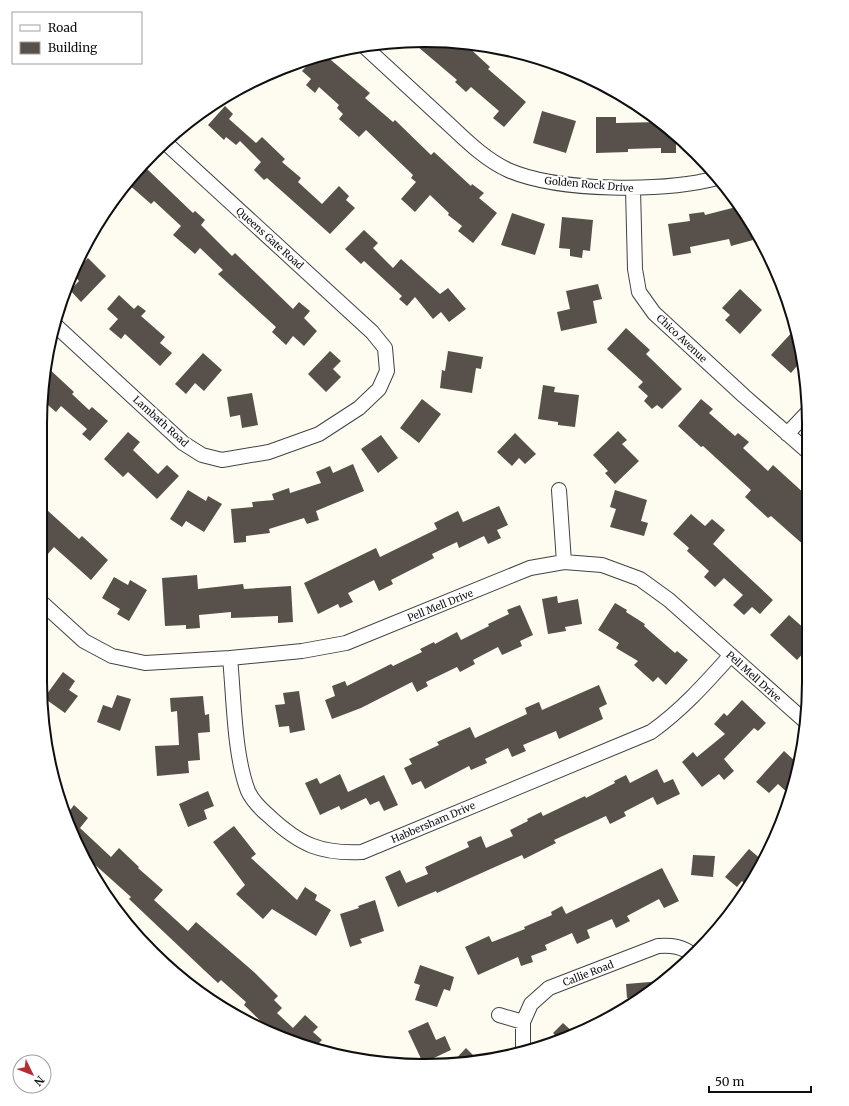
<svg xmlns="http://www.w3.org/2000/svg" width="849" height="1106" viewBox="0 0 849 1106" font-family="Merriweather,serif">
	<style>
		.building { fill: #57504b }
		.lines { fill: none; stroke-linecap: round; stroke-linejoin: round }
		.minor-casing { stroke: #424242; stroke-width: 16 }
		.minor { stroke: #fff; stroke-width: 14 }
		.labels { text-anchor: middle; stroke-width: 4; stroke-linejoin: round; paint-order: stroke }
		.street-label { font-size: 10px; fill: #0f0f0f; stroke: #fff }
		.rim { fill: none; stroke: #0f0f0f; stroke-width: 2 }
	</style>
	<rect width="100%" height="100%" fill="#fefcf1"/>
	<path class="building" d="M 424,40 L 465,44 L 490,67 L 488,69 L 526,102 L 504,127 L 493,118 L 499,111 L 471,87 L 466,92 L 455,82 L 457,80 L 411,41 Z
		M 325,55 L 370,93 L 365,98 L 393,122 L 395,120 L 431,155 L 434,152 L 471,186 L 472,184 L 484,193 L 479,198 L 497,213 L 473,243 L 458,231 L 462,226 L 448,215 L 449,213 L 430,195 L 415,212 L 401,199 L 416,182 L 411,178 L 413,175 L 366,130 L 359,137 L 339,119 L 343,114 L 337,108 L 339,105 L 319,87 L 315,93 L 306,85 L 311,79 L 302,71 L 314,58 Z
		M 225,106 L 233,114 L 229,119 L 256,143 L 262,137 L 285,159 L 282,162 L 301,178 L 298,182 L 322,204 L 339,186 L 349,196 L 346,200 L 355,208 L 330,234 L 267,178 L 264,180 L 254,170 L 261,162 L 240,141 L 236,145 L 226,137 L 224,140 L 208,125 Z
		M 542,111 L 576,121 L 566,153 L 533,143 Z
		M 596,117 L 616,117 L 616,123 L 659,122 L 676,136 L 676,153 L 661,153 L 661,148 L 628,149 L 628,152 L 596,153 Z
		M 145,167 L 193,213 L 195,211 L 205,220 L 201,225 L 232,256 L 235,253 L 293,309 L 299,302 L 310,311 L 304,318 L 317,331 L 304,346 L 293,336 L 286,345 L 272,332 L 276,327 L 218,274 L 223,270 L 200,248 L 195,254 L 173,235 L 181,226 L 154,201 L 151,204 L 127,183 Z
		M 740,206 L 747,218 L 753,240 L 731,246 L 729,239 L 690,247 L 691,253 L 673,256 L 668,224 L 690,221 L 689,214 L 704,212 L 705,215 Z
		M 512,213 L 545,224 L 535,255 L 501,245 Z
		M 562,217 L 593,220 L 590,251 L 583,250 L 582,258 L 570,256 L 570,249 L 559,248 Z
		M 364,230 L 378,243 L 373,248 L 393,268 L 401,259 L 440,294 L 448,288 L 466,309 L 449,322 L 441,312 L 433,319 L 415,297 L 407,306 L 399,299 L 402,296 L 364,261 L 361,264 L 345,249 Z
		M 88,258 L 106,276 L 81,302 L 70,290 L 79,281 L 73,274 Z
		M 598,284 L 602,299 L 593,301 L 597,323 L 561,331 L 557,312 L 570,309 L 566,291 Z
		M 740,289 L 762,310 L 740,334 L 725,320 L 730,315 L 722,308 Z
		M 119,295 L 134,309 L 138,305 L 146,311 L 141,316 L 165,337 L 160,343 L 172,353 L 160,366 L 125,334 L 121,339 L 109,329 L 118,319 L 107,309 Z
		M 626,328 L 650,350 L 646,354 L 682,389 L 662,409 L 657,405 L 652,409 L 644,401 L 648,396 L 638,387 L 643,382 L 607,349 Z
		M 795,329 L 802,360 L 791,373 L 771,355 Z
		M 330,351 L 341,361 L 333,369 L 341,377 L 326,392 L 308,374 Z
		M 448,351 L 483,357 L 481,369 L 476,368 L 472,393 L 440,388 L 442,370 L 445,371 Z
		M 203,353 L 222,370 L 204,391 L 195,383 L 186,394 L 175,384 Z
		M 46,366 L 74,392 L 72,394 L 89,410 L 92,407 L 108,421 L 90,441 L 82,434 L 87,429 L 61,406 L 56,412 L 41,399 Z
		M 543,385 L 555,387 L 554,392 L 579,395 L 575,427 L 558,425 L 558,422 L 538,419 Z
		M 252,393 L 258,425 L 242,428 L 240,415 L 230,417 L 227,397 Z
		M 422,399 L 441,414 L 419,443 L 400,428 Z
		M 701,399 L 713,409 L 709,413 L 735,436 L 738,433 L 749,442 L 743,448 L 768,471 L 773,465 L 806,495 L 806,547 L 771,516 L 768,518 L 745,497 L 751,490 L 703,446 L 701,447 L 678,426 Z
		M 618,431 L 627,440 L 622,444 L 639,461 L 615,484 L 605,473 L 608,471 L 593,455 Z
		M 128,432 L 140,442 L 133,450 L 158,474 L 167,465 L 179,476 L 157,499 L 128,472 L 123,477 L 104,459 Z
		M 515,433 L 536,454 L 525,464 L 519,458 L 512,466 L 497,452 Z
		M 381,435 L 398,458 L 378,473 L 361,449 Z
		M 353,464 L 364,491 L 316,511 L 319,520 L 307,524 L 304,518 L 269,529 L 270,533 L 246,536 L 246,542 L 234,543 L 231,509 L 253,507 L 252,502 L 274,500 L 272,494 L 289,488 L 290,493 L 321,483 L 316,472 L 330,466 L 333,473 Z
		M 188,490 L 206,501 L 208,496 L 222,504 L 204,532 L 186,521 L 182,527 L 170,519 Z
		M 615,490 L 647,500 L 641,521 L 648,523 L 644,536 L 610,527 L 616,509 L 610,507 Z
		M 499,506 L 508,525 L 497,530 L 501,538 L 488,544 L 484,536 L 459,548 L 457,542 L 432,554 L 434,558 L 391,580 L 393,584 L 379,591 L 374,580 L 348,593 L 353,602 L 340,608 L 338,604 L 318,614 L 304,583 L 376,548 L 380,557 L 437,529 L 434,523 L 458,511 L 463,522 Z
		M 47,510 L 79,539 L 82,536 L 108,560 L 91,580 L 54,547 L 47,555 L 40,549 L 40,517 Z
		M 691,514 L 705,526 L 712,519 L 725,530 L 713,544 L 773,600 L 760,614 L 752,607 L 744,615 L 733,605 L 743,595 L 724,578 L 715,587 L 704,577 L 709,571 L 687,551 L 689,548 L 673,534 Z
		M 197,575 L 198,589 L 243,584 L 244,589 L 291,586 L 293,622 L 278,623 L 278,616 L 231,618 L 231,612 L 199,615 L 200,628 L 186,629 L 186,625 L 165,626 L 162,578 Z
		M 114,577 L 128,585 L 130,580 L 147,590 L 129,621 L 117,614 L 120,609 L 102,598 Z
		M 557,596 L 558,603 L 578,599 L 582,624 L 565,627 L 566,631 L 548,634 L 542,599 Z
		M 615,603 L 627,610 L 626,612 L 645,624 L 644,626 L 675,653 L 677,651 L 688,660 L 666,685 L 658,677 L 653,682 L 634,665 L 638,661 L 616,648 L 619,643 L 598,630 Z
		M 520,605 L 533,635 L 520,641 L 522,646 L 502,655 L 498,647 L 473,660 L 475,664 L 460,672 L 457,667 L 426,682 L 428,686 L 417,692 L 412,682 L 361,708 L 332,719 L 325,700 L 335,696 L 332,686 L 345,681 L 347,686 L 391,664 L 393,666 L 422,652 L 420,649 L 434,642 L 435,644 L 457,632 L 461,640 L 489,626 L 488,624 L 509,614 L 507,610 Z
		M 789,615 L 806,630 L 806,650 L 797,660 L 770,635 Z
		M 63,672 L 75,681 L 69,690 L 78,696 L 65,713 L 44,698 Z
		M 599,685 L 607,704 L 599,708 L 603,719 L 559,739 L 556,731 L 523,745 L 526,751 L 512,757 L 508,748 L 485,759 L 487,763 L 471,770 L 469,766 L 425,789 L 421,781 L 412,785 L 404,768 L 412,764 L 409,759 L 439,745 L 437,742 L 470,727 L 475,738 L 527,714 L 525,708 L 539,702 L 542,710 Z
		M 299,691 L 305,730 L 290,733 L 289,726 L 279,727 L 275,705 L 285,704 L 283,693 Z
		M 117,695 L 131,699 L 120,731 L 97,722 L 103,705 L 112,708 Z
		M 203,696 L 205,715 L 209,714 L 210,732 L 198,733 L 200,760 L 188,761 L 189,773 L 157,776 L 155,746 L 179,745 L 177,711 L 171,712 L 170,698 Z
		M 742,700 L 766,723 L 758,731 L 754,728 L 724,759 L 734,771 L 724,780 L 719,774 L 702,787 L 682,762 L 693,752 L 697,757 L 725,734 L 714,724 L 724,713 L 727,716 Z
		M 784,751 L 795,761 L 792,764 L 797,768 L 791,796 L 778,784 L 769,793 L 756,782 Z
		M 657,769 L 664,783 L 673,779 L 680,794 L 657,805 L 653,797 L 624,812 L 626,816 L 610,824 L 606,816 L 554,840 L 556,843 L 524,859 L 522,855 L 437,893 L 436,891 L 398,907 L 385,877 L 400,870 L 406,883 L 428,874 L 425,867 L 469,847 L 467,842 L 481,836 L 486,848 L 513,836 L 510,830 L 528,821 L 527,819 L 541,812 L 543,816 L 585,796 L 586,798 L 615,783 L 614,781 L 626,775 L 630,783 Z
		M 340,774 L 348,792 L 384,775 L 398,805 L 384,811 L 379,801 L 370,805 L 366,798 L 341,810 L 339,806 L 320,815 L 305,783 L 317,778 L 320,784 Z
		M 208,791 L 214,806 L 204,810 L 207,819 L 188,827 L 179,804 Z
		M 74,805 L 88,818 L 80,828 L 111,857 L 119,848 L 139,867 L 138,868 L 163,890 L 154,900 L 188,931 L 196,922 L 254,972 L 278,996 L 274,1000 L 282,1008 L 277,1013 L 293,1028 L 305,1015 L 318,1027 L 313,1032 L 322,1040 L 315,1047 L 272,1032 L 244,1005 L 246,1002 L 221,980 L 218,983 L 204,970 L 129,899 L 131,897 L 83,854 L 67,814 Z
		M 234,826 L 256,854 L 251,858 L 297,900 L 305,887 L 317,895 L 315,900 L 331,910 L 316,936 L 272,909 L 263,919 L 236,894 L 245,885 L 213,842 Z
		M 749,849 L 762,860 L 748,887 L 742,881 L 737,887 L 725,877 Z
		M 693,855 L 715,856 L 713,877 L 691,875 Z
		M 662,868 L 679,901 L 664,908 L 659,899 L 627,916 L 630,921 L 616,928 L 612,919 L 587,930 L 590,938 L 577,944 L 572,933 L 545,945 L 547,950 L 531,956 L 533,962 L 521,966 L 518,957 L 478,975 L 465,947 L 489,936 L 492,942 L 525,929 L 524,927 L 552,915 L 551,912 L 562,906 L 566,914 Z
		M 375,900 L 384,931 L 360,939 L 362,943 L 350,947 L 340,914 L 359,908 L 358,906 Z
		M 420,965 L 454,977 L 450,991 L 444,989 L 437,1007 L 415,1000 L 420,985 L 414,983 Z
		M 662,981 L 636,1002 L 636,997 L 627,998 L 626,984 Z
		M 428,1022 L 436,1040 L 445,1036 L 451,1050 L 423,1063 L 408,1031 Z
		M 563,1023 L 574,1033 L 560,1040 L 553,1033 Z
		M 466,1048 L 478,1060 L 450,1065 Z"/>
	<g class="lines">
		<defs>
			<path id="minor" d="M 364,46 C 390,70 416,94 442,118 C 462,136 482,158 508,170 C 558,192 665,192 717,178
				M 633,189 L 635,269 L 639,292 L 654,313 L 744,396 L 806,450
				M 54,324 L 183,443 L 202,455 L 222,460 L 269,452 L 319,434 L 359,408 L 379,389 L 387,371 L 385,348 L 372,332 L 168,145
				M 787,434 L 806,414
				M 559,490 L 564,562
				M 40,601 L 84,641 L 112,656 L 145,663 L 230,658 L 302,651 L 346,643 L 530,568 L 564,562 L 602,565 L 640,579 L 669,600 L 806,722
				M 230,658 C 234,698 234,755 248,791 C 252,800 262,810 269,816 C 300,845 321,854 362,852 L 651,732 C 682,710 706,683 731,655
				M 499,1015 L 523,1022
				M 523,1051 L 523,1022 L 531,1004 L 549,988 L 658,946 C 671,945 683,946 694,956"/>
		</defs>
		<use href="#minor" class="minor-casing"/>
		<use href="#minor" class="minor"/>
	</g>
	<g class="labels">
		<g class="street-label">
			<text transform="translate(589 184) rotate(5)" y="4">Golden Rock Drive</text>
			<text transform="translate(270 238) rotate(42)" y="4">Queens Gate Road</text>
			<text transform="translate(682 338) rotate(43)" y="4">Chico Avenue</text>
			<text transform="translate(161 421) rotate(42)" y="4">Lambath Road</text>
			<text transform="translate(440 605) rotate(-22)" y="4">Pell Mell Drive</text>
			<text transform="translate(754 676) rotate(42)" y="4">Pell Mell Drive</text>
			<text transform="translate(433 822) rotate(-23)" y="4">Habbersham Drive</text>
			<text transform="translate(588 973) rotate(-21)" y="4">Callie Road</text>
		</g>
	</g>
	<path d="M0 0H849V1106H0ZM424 47H425A377 377 0 0 1 802 424V682A377 377 0 0 1 425 1059H424A377 377 0 0 1 47 682V424A377 377 0 0 1 424 47Z" fill="#fff" fill-rule="evenodd"/>
	<path class="rim" d="M424 47H425A377 377 0 0 1 802 424V682A377 377 0 0 1 425 1059H424A377 377 0 0 1 47 682V424A377 377 0 0 1 424 47Z"/>
	<rect x="12" y="12" width="130" height="52" fill="#ffffff" stroke="#9f9f9f"/>
	<rect x="20" y="25" width="20" height="6" fill="#ffffff" stroke="#9f9f9f"/>
	<text x="48" y="32" font-size="12" fill="#0f0f0f">Road</text>
	<rect x="20" y="42" width="20" height="12" fill="#57504b" stroke="#9f9f9f"/>
	<text x="48" y="52" font-size="12" fill="#0f0f0f">Building</text>
	<g transform="translate(32 1074) rotate(133)"><circle r="19" fill="#ffffff" stroke="#9f9f9f"/>
	<path d="M0-3L7 15L0 10L-7 15Z" fill="#b72e30"/>
	<text y="-6" font-size="11" font-weight="bold" text-anchor="middle" fill="#0f0f0f">N</text>
	</g>
	<path d="M709 1086v6h102v-6" fill="none" stroke="#0f0f0f" stroke-width="2"/>
	<text x="715" y="1086" font-size="12" fill="#0f0f0f" stroke="#ffffff" stroke-width="3" paint-order="stroke">50 m</text>
</svg>
